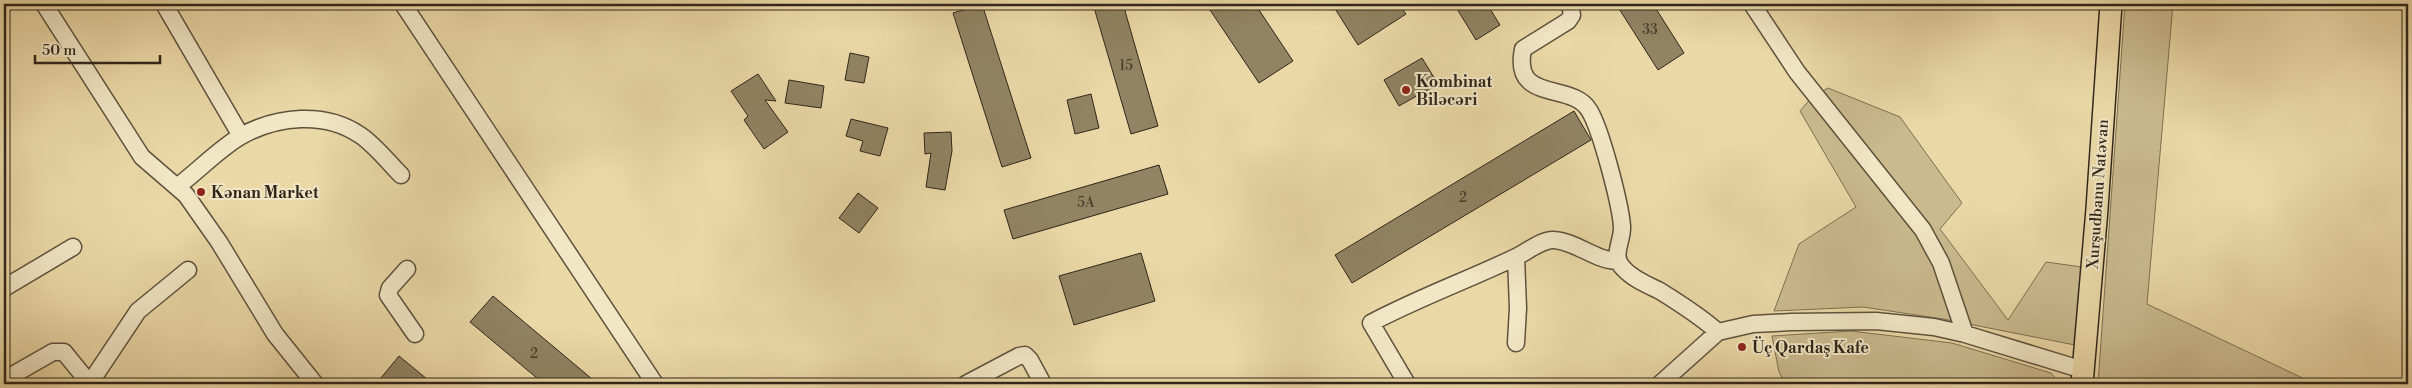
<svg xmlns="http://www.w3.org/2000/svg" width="2412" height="388" viewBox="0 0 2412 388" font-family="'Libre Bodoni',serif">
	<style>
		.green { fill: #caba8e; stroke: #7d7054 }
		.building { fill: #918363; stroke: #30261b }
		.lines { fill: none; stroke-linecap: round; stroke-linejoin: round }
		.minor-casing { stroke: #5e523e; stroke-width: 19 }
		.major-casing { stroke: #30261b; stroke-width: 24 }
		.minor { stroke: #f1e6c5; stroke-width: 16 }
		.major { stroke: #ead8a6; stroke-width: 21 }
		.poi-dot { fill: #8f2418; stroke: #f1e6c5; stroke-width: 2 }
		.labels { text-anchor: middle; stroke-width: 4; stroke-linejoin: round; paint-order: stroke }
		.number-label { font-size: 14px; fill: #483d2d }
		.poi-label { font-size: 16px; font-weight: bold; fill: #30261b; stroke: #f1e6c5; text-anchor: start }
		.street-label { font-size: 16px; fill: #30261b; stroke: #f1e6c5 }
	</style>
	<rect width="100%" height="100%" fill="#ead8a6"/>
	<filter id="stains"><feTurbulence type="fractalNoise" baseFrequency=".004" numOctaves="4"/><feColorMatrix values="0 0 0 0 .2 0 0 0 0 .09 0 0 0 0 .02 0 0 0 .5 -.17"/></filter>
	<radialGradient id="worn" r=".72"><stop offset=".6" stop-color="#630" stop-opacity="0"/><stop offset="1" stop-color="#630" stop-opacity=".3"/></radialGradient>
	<path class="green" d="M 2125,4 L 2173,4 L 2147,304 L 2315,384 L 2098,384 Z
		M 1828,88 L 1900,117 L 1962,203 L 1940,229 L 2008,320 L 2046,262 L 2082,267 L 2075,345 L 1943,319 L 1863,307 L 1774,311 L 1799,244 L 1856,207 L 1800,111 L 1812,97 Z
		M 1851,331 L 1952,343 L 2051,373 L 2060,384 L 1786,384 L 1779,372 L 1772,336 Z"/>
	<path class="building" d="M 982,4 L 1031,158 L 1002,167 L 953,13 Z
		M 1093,4 L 1123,4 L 1158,126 L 1131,134 Z
		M 1206,4 L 1255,4 L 1293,61 L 1259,83 Z
		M 1332,4 L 1399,4 L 1406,14 L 1358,45 Z
		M 1454,4 L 1487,4 L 1500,25 L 1476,40 Z
		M 1616,4 L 1653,4 L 1684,53 L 1658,70 Z
		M 850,53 L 869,57 L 864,83 L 845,80 Z
		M 1422,58 L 1438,84 L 1399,106 L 1384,80 Z
		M 758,74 L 776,101 L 765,100 L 788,132 L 764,149 L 744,120 L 748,116 L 731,91 Z
		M 789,80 L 824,86 L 821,108 L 785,103 Z
		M 1091,94 L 1099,128 L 1075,134 L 1067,100 Z
		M 1574,111 L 1591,140 L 1352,283 L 1335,255 Z
		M 851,119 L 888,128 L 880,156 L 860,151 L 863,141 L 846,136 Z
		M 951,132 L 952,151 L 945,190 L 926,187 L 931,153 L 925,154 L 924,133 Z
		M 1159,165 L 1168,194 L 1013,239 L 1004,210 Z
		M 858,193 L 878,208 L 859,233 L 839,218 Z
		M 1141,253 L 1155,301 L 1074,325 L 1059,276 Z
		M 493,296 L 598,384 L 544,384 L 470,322 Z
		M 399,356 L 433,384 L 387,384 L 380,379 Z"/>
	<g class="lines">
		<defs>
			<path id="minor" d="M 44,4 L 142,157 L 186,195 L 219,242 L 275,334 L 315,384
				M 164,4 L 241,136
				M 403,4 L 655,384
				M 1570,4 L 1572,15 L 1568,21 L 1523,49 C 1512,104 1571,81 1589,110 C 1601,129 1620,203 1622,226 C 1623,242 1610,256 1624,269 C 1633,279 1648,285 1660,291 C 1681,304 1700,316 1718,332
				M 1752,4 L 1797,72 L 1923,230 L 1941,263 L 1965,334
				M 178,186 C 198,171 220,148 241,136 C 277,116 325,111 360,135 C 375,145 388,162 401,175
				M 1516,257 L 1518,308 L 1516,343
				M 407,269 L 390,288 L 388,295 L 415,334
				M 4,288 L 73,247
				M 4,380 L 53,352 L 64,352 L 90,384
				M 90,383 L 138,311 L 188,270
				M 966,384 L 1019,356 L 1025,355 L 1030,360 L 1043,384
				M 1407,384 L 1371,323 C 1418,298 1468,280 1516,257 C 1527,252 1542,239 1554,240 C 1575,241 1596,261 1618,261
				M 1660,384 L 1718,332 L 1753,324 L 1792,322 L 1876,321 L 1934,327 L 1965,334 L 2083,370"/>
			<path id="major" d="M 2082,384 L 2097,209 L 2111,4"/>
		</defs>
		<use href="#minor" class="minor-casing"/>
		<use href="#major" class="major-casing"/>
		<use href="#minor" class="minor"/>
		<use href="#major" class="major"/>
	</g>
	<g class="poi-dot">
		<circle cx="1406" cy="90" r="5"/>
		<circle cx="201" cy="192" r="5"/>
		<circle cx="1742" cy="347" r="5"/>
	</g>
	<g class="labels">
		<g class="number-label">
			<text x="1650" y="34">33</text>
			<text x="1126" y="70">15</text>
			<text x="1463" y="202">2</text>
			<text x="1086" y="207">5A</text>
			<text x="534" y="358">2</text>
		</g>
		<g class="poi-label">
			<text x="1416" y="87">Kombinat<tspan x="1416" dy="18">Biləcəri</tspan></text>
			<text x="211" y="198">Kənan Market</text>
			<text x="1752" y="353">Üç Qardaş Kafe</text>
		</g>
		<g class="street-label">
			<text transform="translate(2097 194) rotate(-86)" y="6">Xurşudbanu Natəvan</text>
		</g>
	</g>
	<rect width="2412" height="388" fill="none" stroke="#ead8a6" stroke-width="20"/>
	<rect x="5" y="5" width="2402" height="378" fill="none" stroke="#30261b" stroke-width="2.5"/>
	<rect x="10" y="10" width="2392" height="368" fill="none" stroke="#30261b"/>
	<path d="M35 55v8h125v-8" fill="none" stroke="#30261b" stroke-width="2.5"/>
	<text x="42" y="55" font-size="15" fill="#30261b" stroke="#f1e6c5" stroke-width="4" paint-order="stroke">50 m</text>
	<rect width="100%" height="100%" filter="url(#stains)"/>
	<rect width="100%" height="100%" fill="url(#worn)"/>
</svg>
